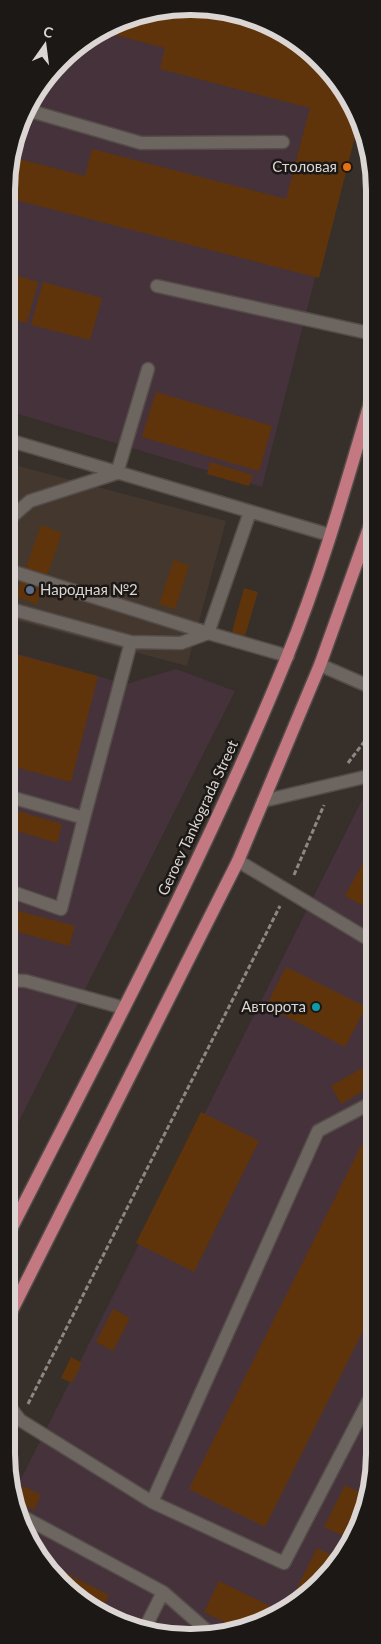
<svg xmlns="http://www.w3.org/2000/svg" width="381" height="1644" viewBox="0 0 381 1644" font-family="Lato,sans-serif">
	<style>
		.built { fill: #44372e }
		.industrial { fill: #45323b }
		.building { fill: #60340b }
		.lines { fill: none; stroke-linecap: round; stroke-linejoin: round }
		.minor-casing { stroke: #534c48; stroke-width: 15 }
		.major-casing { stroke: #534c48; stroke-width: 15 }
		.path { stroke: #8d8784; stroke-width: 3; stroke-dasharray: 5 2.5; stroke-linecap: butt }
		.minor { stroke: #6d655f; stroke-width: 12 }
		.major { stroke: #c47882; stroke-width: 12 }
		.food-dot { fill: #e8710a; stroke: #1b1816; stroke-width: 2 }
		.service-dot { fill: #5c6f8a; stroke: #1b1816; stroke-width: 2 }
		.culture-dot { fill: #0f9aa8; stroke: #1b1816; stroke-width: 2 }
		.labels { text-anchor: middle; stroke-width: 5; stroke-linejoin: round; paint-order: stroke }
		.poi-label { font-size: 15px; fill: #dbd6d3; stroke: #1b1816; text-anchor: end }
		.street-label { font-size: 15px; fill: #dbd6d3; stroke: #1b1816 }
		.rim { fill: none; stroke: #dbd6d3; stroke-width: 6 }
	</style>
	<rect width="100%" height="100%" fill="#362f2a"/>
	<path class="built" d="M 7,463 L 226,521 L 187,666 L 7,618 Z"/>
	<path class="industrial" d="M 215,8 L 272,25 L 321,60 L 357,113 L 262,487 L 8,411 L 8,166 L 31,98 L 79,44 L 143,12 Z
		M 7,651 L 126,684 L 176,669 L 235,691 L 7,1145 Z
		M 371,782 L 373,783 L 373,1478 L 350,1545 L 303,1600 L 238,1631 L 178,1637 L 109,1619 L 52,1575 L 20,1524 L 14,1493 Z"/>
	<path class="building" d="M 201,9 L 276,28 L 321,60 L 356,109 L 359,121 L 319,278 L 8,198 L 8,166 L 11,157 L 85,176 L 92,149 L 286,199 L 310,108 L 160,69 L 165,48 L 103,32 L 143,12 Z
		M 8,273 L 38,282 L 27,323 L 8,318 Z
		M 43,282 L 102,298 L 90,340 L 31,325 Z
		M 156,392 L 272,426 L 259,471 L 142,437 Z
		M 210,462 L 253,475 L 249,486 L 207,474 Z
		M 41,525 L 62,533 L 37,604 L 16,596 Z
		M 174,560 L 189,566 L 175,609 L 159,604 Z
		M 244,588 L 258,592 L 245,636 L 232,632 Z
		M 7,652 L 98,676 L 71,782 L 7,765 Z
		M 7,808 L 62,824 L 57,843 L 7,828 Z
		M 363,863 L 373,868 L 372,910 L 345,896 Z
		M 7,908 L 75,926 L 69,946 L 7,929 Z
		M 373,909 L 373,929 L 365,925 Z
		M 286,967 L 366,1007 L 345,1047 L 266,1006 Z
		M 373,1062 L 373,1085 L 341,1104 L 331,1086 Z
		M 201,1112 L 259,1141 L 194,1272 L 136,1243 Z
		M 373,1122 L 373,1311 L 265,1527 L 189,1489 Z
		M 113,1309 L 130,1318 L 113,1351 L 96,1342 Z
		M 71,1357 L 82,1363 L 72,1383 L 61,1378 Z
		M 345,1485 L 367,1496 L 352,1540 L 324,1527 Z
		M 23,1486 L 41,1495 L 34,1510 L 16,1501 Z
		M 317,1548 L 339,1559 L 308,1594 L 297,1588 Z
		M 43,1561 L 73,1576 L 67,1587 L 52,1575 Z
		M 74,1577 L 109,1595 L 100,1612 L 69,1588 Z
		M 219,1581 L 280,1611 L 241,1630 L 204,1612 Z"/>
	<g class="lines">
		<defs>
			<path id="minor" d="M 27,110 L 141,143 L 283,142
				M 157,286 L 373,334
				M 8,440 L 330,535
				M 7,521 L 30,501 L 117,473 L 148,369
				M 7,561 L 11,571 L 208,633 L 288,656
				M 7,608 L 131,642
				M 320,665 L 373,688
				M 7,796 L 84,818 L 131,642 L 181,643 L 208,633 L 250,512
				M 263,801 L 373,775
				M 238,861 L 373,942
				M 7,890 L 61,909 L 84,818
				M 7,980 L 26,981 L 124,1008
				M 6,1402 L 20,1420 L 152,1502 L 284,1563 L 373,1392
				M 152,1502 L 318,1131 L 373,1102
				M 18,1514 L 163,1592 L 211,1634
				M 145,1628 L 163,1592"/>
			<path id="major" d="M 7,1237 C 104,1046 206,857 287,657 C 322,571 347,481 373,393
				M 6,1322 L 238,861 L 320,665 L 373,517"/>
		</defs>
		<use href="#minor" class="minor-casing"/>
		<use href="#major" class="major-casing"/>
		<path class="path" d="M 348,763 L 373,730
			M 294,875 L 324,805
			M 28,1404 L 280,906
			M 6,1447 L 13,1434"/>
		<use href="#minor" class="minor"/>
		<use href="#major" class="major"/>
	</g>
	<circle class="food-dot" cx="347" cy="167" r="5"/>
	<circle class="service-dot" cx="30" cy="590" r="5"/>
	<circle class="culture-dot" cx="316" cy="1007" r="5"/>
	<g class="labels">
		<g class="poi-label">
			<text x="337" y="172">Столовая</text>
			<text x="40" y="595" text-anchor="start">Народная №2</text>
			<text x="306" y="1012">Авторота</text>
		</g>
		<g class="street-label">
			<text transform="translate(198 818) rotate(-65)" y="5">Geroev Tankograda Street</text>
		</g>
	</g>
	<path d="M0 0H381V1644H0ZM190 15H191A175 175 0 0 1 366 190V1454A175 175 0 0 1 191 1629H190A175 175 0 0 1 15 1454V190A175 175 0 0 1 190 15Z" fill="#1b1816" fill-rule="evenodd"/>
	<path class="rim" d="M190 15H191A175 175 0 0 1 366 190V1454A175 175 0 0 1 191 1629H190A175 175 0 0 1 15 1454V190A175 175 0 0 1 190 15Z"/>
	<g transform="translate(45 45) rotate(14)" stroke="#1b1816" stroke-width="4" paint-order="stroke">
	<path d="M0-4L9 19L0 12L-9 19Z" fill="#dbd6d3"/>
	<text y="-8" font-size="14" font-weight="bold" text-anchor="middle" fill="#dbd6d3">С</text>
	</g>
</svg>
